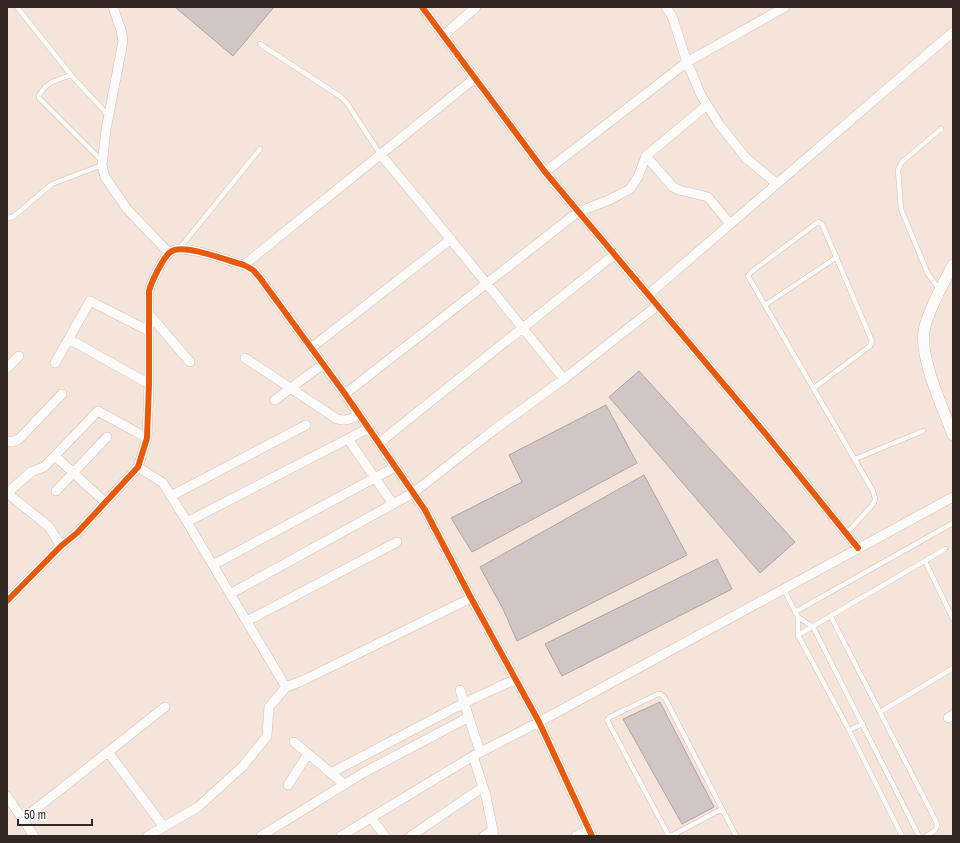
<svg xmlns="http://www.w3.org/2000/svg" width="960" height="843" viewBox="0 0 960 843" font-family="'Archivo Narrow',sans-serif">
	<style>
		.building { fill: #d1c6c6; stroke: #b0a5a4 }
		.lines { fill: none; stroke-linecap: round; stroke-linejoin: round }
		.service-casing { stroke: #cec2ba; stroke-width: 5.5 }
		.minor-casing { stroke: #cec2ba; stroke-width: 10 }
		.tertiary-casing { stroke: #cec2ba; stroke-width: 12 }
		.service { stroke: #fdfbf9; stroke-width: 4.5 }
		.minor { stroke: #fdfbf9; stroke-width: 9 }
		.tertiary { stroke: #fdfbf9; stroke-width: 11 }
		.cycleway-casing { stroke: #fff; stroke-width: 8 }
		.cycleway { stroke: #e8590c; stroke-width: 6 }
	</style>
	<rect width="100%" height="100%" fill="#f4e4da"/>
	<path class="building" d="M 175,7 L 274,7 L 233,56 Z
		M 639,371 L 795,542 L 760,573 L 609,397 Z
		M 606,405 L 637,463 L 472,552 L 451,518 L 522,482 L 509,455 Z
		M 644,475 L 687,555 L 517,641 L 503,609 L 480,567 Z
		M 717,559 L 732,589 L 562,676 L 545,644 Z
		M 660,702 L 714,807 L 682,824 L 623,719 Z"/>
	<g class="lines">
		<defs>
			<path id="service" d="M 17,7 L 71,75 L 109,116
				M 260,44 L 341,97 L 347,103 L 380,154
				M 71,75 L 52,82 L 45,87 L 39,95 L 39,98 L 102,161
				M 7,218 L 13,217 L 52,184 L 102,165
				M 179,249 L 260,149
				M 939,289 L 928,274 L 901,209 L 898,170 L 902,162 L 941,129
				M 765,305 L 837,257
				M 814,388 L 870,346 L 872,341 L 822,224 L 818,222 L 751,272 L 748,276 L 873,491 L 875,499 L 874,503 L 847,533
				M 855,459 L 923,431
				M 925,561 L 953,619
				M 784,590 L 798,617 L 798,635 L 849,730 L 902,836
				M 795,612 L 953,523
				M 798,617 L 813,627 L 919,836
				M 831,617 L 936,821 C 939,830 933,832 926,836
				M 798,635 L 945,549
				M 880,712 L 953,668
				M 849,730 L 863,724
				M 669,836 L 607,720 L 610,717 L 658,694 L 661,694 L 665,698 L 736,836
				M 671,836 L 722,809"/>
			<path id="minor" d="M 113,7 L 121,30 L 123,41 L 106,130 L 102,165 L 105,177 L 127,209 L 169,253
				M 422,7 L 545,172 L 764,432 L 858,548
				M 666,7 L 672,16 L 687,62 L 701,95 L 719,124 L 746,158 L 777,184
				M 443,36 L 476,7
				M 381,155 C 443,229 503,304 564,379
				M 646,156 L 673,187 L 679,190 L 708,197 L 730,224
				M 545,172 L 687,62 L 785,7
				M 244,265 L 475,78
				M 649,294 L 953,32
				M 149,314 L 190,362
				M 69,339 L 149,384
				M 311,348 L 451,239
				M 245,358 L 337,419 C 346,422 352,418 359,415
				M 55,363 L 90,301 L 149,331
				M 7,368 L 19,356
				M 345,394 L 578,212 L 609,200 L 630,189 L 638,177 L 646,156 L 707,105
				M 275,400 L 323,364
				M 348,439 L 393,504
				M 7,441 L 12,442 L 19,439 L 62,394
				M 379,443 L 615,254
				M 55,456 L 106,503
				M 138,467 L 163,483 L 187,522 L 286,687 L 302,681 L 471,598
				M 56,491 L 107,437
				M 7,493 L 31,472 L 44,467 L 98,411 L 147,438
				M 7,493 L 42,521 L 49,527 L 61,546
				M 171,496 L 306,425
				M 187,522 L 369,428
				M 213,565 L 395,467
				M 230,594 L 413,493 L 495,429 L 564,379 L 658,305
				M 7,601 L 61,546 L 77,533 L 138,467 L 147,438 L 149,384 L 149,291 C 151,283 155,276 159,268 C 162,263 166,254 172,251 C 186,244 228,261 244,265 L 253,270 L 260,278 L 345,394 L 425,510 L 471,598 L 539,722 L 592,836
				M 247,621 L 397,542
				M 460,690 L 480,752
				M 948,718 L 953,715
				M 294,742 L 344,784
				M 108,752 L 164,827
				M 331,773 L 464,703 L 516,679
				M 288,785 L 308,754
				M 7,796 L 34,836
				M 371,818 L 385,836
				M 23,819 L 165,707
				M 148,836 L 198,807 L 243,766 L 267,736 L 269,707 L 286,687
				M 261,836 L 363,773 L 469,717
				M 341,836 L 473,756
				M 411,836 L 483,787
				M 484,836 L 493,830
				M 494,836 L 486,796 L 473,756 L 539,722 L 953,497
				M 576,836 L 589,829"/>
			<path id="tertiary" d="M 953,265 C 943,284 931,305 925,326 C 917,354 943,408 953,435"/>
		</defs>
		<use href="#service" class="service-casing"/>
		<use href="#minor" class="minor-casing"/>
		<use href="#tertiary" class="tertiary-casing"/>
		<use href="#service" class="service"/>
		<use href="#minor" class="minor"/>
		<use href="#tertiary" class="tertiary"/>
		<defs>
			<path id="cycleway" d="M 422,7 L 545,172 L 764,432 L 858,548
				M 7,601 L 61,546 L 77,533 L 138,467 L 147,438 L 149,384 L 149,291 C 151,283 155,276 159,268 C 162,263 166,254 172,251 C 186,244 228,261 244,265 L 253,270 L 260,278 L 345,394 L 425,510 L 471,598 L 539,722 L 592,836"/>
		</defs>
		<use href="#cycleway" class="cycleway-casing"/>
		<use href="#cycleway" class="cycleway"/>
	</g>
	<rect width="960" height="843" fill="none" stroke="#332822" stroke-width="16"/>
	<path d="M18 819v6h74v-6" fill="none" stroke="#332822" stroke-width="2"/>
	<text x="24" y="819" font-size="12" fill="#332822" stroke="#ffffff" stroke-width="3" paint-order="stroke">50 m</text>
</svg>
